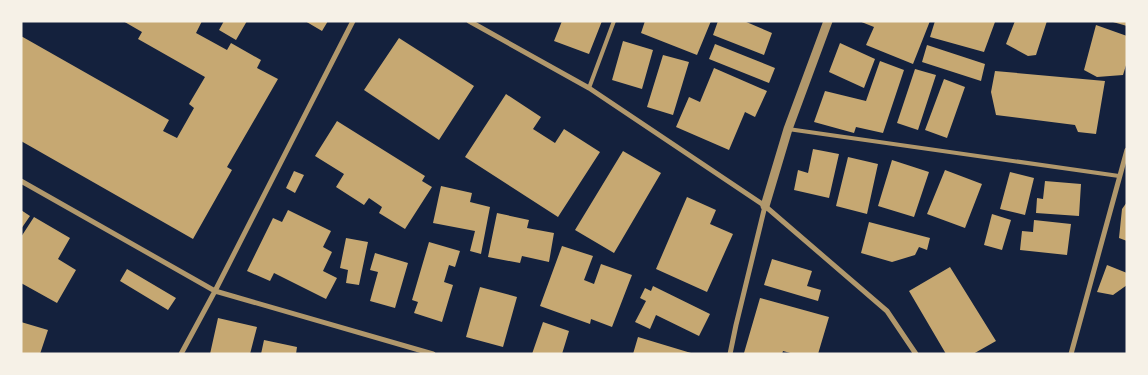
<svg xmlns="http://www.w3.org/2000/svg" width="1148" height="375" viewBox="0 0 1148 375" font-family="Cabin,sans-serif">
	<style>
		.building { fill: #c6a872 }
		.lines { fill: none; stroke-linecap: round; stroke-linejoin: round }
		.service { stroke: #b1986c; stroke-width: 4 }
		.minor { stroke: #b1986c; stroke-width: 5 }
		.tertiary { stroke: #b1986c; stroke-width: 9 }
	</style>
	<rect width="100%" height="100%" fill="#14213d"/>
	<path class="building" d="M 123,21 L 202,21 L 196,33 L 227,50 L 231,43 L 261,60 L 257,68 L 278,79 L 227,167 L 232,170 L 193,239 L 21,141 L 21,36 L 169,120 L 163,131 L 177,138 L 194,108 L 189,104 L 205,77 L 138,39 L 142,32 Z
		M 224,21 L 247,21 L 236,40 L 219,30 Z
		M 305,21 L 328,21 L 322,31 Z
		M 562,21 L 602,21 L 589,54 L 554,41 Z
		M 645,21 L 711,21 L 697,55 L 641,33 Z
		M 718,21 L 744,21 L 772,33 L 764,55 L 713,35 Z
		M 859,21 L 930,21 L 913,64 L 866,45 L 874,27 Z
		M 935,21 L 992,21 L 995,22 L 984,52 L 930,37 Z
		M 1015,21 L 1047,21 L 1036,55 L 1028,56 L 1006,44 Z
		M 1113,21 L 1127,21 L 1127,26 L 1113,22 Z
		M 1096,25 L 1127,36 L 1127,62 L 1123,75 L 1097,77 L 1084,70 Z
		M 399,38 L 474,86 L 439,140 L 364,90 Z
		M 623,41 L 653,50 L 642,89 L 612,80 Z
		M 840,43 L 875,59 L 864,88 L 829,72 Z
		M 715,44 L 775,68 L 769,83 L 709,59 Z
		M 927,45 L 985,64 L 981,81 L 922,62 Z
		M 663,55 L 689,62 L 673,115 L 647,107 Z
		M 880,61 L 904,70 L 883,133 L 856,127 L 854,133 L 814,122 L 825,91 L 866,101 Z
		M 714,68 L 767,91 L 755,117 L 745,112 L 729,150 L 676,127 L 689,97 L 700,102 Z
		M 915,69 L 936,75 L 918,130 L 897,123 Z
		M 995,71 L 1105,81 L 1096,134 L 1078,132 L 1075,125 L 996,115 L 991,92 Z
		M 944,79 L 965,87 L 947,138 L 925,130 Z
		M 506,94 L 541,117 L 533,129 L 555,143 L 564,129 L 600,152 L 558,217 L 465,157 Z
		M 337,121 L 425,176 L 422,181 L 432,187 L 405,229 L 379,213 L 382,207 L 369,198 L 364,205 L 336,187 L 344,174 L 315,156 Z
		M 813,149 L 839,154 L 829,198 L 794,190 L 798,170 L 808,173 Z
		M 623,151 L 661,173 L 614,253 L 575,230 Z
		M 848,157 L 878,164 L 867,214 L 836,206 Z
		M 892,160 L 929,172 L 914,217 L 878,206 Z
		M 945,170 L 982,184 L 965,228 L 927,214 Z
		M 294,171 L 304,175 L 295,193 L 286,188 Z
		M 1010,172 L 1034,178 L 1025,215 L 1000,209 Z
		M 1045,181 L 1081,184 L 1079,216 L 1036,213 L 1037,198 L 1043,199 Z
		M 441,186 L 472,193 L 470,202 L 490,207 L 481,254 L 470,251 L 475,231 L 433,223 Z
		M 687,197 L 716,210 L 710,224 L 733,234 L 707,292 L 656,269 Z
		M 1127,202 L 1127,241 L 1119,238 L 1122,209 Z
		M 21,210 L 30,216 L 21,229 Z
		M 288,210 L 331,231 L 323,247 L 332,252 L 323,271 L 337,278 L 326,299 L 274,273 L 270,281 L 247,271 L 273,218 L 282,222 Z
		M 497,213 L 529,220 L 527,228 L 554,233 L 549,262 L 522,256 L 520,263 L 488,257 Z
		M 992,214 L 1011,220 L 1002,250 L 984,245 Z
		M 34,217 L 70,238 L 58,259 L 76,270 L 57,303 L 21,283 L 21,237 Z
		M 1034,220 L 1071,224 L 1067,255 L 1020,250 L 1022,231 L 1033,232 Z
		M 869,222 L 930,238 L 927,250 L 919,247 L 915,255 L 892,262 L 861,253 Z
		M 346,238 L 368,242 L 359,285 L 346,283 L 348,270 L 340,268 Z
		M 429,242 L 460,251 L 455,267 L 449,265 L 444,282 L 453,285 L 442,322 L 414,313 L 418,302 L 412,300 Z
		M 562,246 L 593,256 L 584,280 L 594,284 L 601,264 L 632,275 L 612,327 L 591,319 L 590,324 L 540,306 Z
		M 375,253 L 408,263 L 395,308 L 370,301 L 378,272 L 370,270 Z
		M 772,259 L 812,271 L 807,286 L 821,290 L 818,301 L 764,285 Z
		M 1107,265 L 1127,273 L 1127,285 L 1113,295 L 1097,292 Z
		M 950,267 L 996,341 L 973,354 L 946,354 L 909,291 Z
		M 127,269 L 176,298 L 168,310 L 120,281 Z
		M 653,286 L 710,314 L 699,336 L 656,315 L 650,329 L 635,322 L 646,301 L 640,298 L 645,288 L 651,291 Z
		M 480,287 L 517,297 L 503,347 L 466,337 Z
		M 760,298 L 829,317 L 818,354 L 794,354 L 783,351 L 782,354 L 744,353 Z
		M 218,318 L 257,327 L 250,354 L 210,354 Z
		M 21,322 L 48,330 L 40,354 L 21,354 Z
		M 543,322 L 569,331 L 562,354 L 532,354 Z
		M 638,337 L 691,353 L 691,354 L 633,354 Z
		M 264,340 L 297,347 L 296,354 L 261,354 Z"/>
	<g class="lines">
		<path class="service" d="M 589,88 L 614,21
			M 788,129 L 1119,176"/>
		<path class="minor" d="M 469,21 L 589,88 L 765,206 L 887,311 L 916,354
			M 21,181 L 215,291 L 433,354
			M 181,354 L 215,291 L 353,21
			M 730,354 L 736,325 L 765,206
			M 1071,354 L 1127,150"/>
		<path class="tertiary" d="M 765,206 L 788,129 L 828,21"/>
	</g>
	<rect width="1148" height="375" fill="none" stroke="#f6f1e7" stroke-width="45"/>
</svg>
